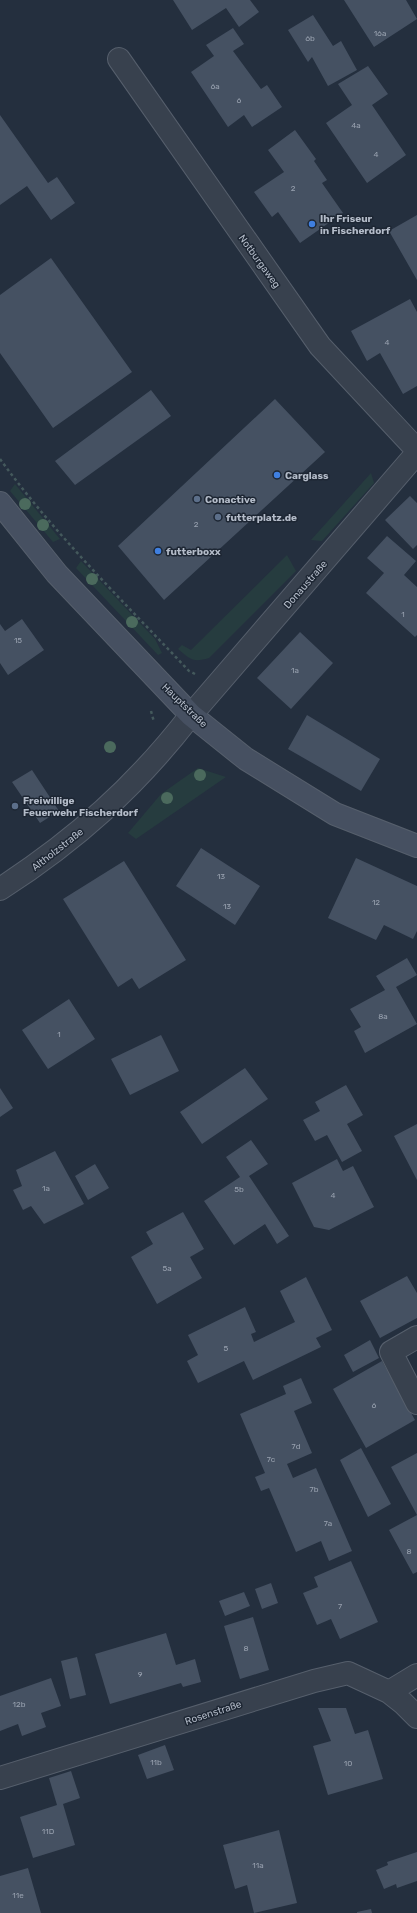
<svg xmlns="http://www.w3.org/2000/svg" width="417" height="1913" viewBox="0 0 417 1913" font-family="Rubik,sans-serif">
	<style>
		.green { fill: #263c3f }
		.building { fill: #455162 }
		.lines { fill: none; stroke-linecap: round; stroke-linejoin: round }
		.minor-casing { stroke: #565f6c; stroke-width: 24 }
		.tertiary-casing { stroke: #565f6c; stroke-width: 24 }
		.secondary-casing { stroke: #565f6c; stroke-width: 24 }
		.path { stroke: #44595c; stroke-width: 2.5; stroke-dasharray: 3 3; stroke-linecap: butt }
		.minor { stroke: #38414e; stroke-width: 22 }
		.tertiary { stroke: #38414e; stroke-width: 22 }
		.secondary { stroke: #465061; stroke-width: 22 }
		.tree { fill: #4b6a5d }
		.shop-dot { fill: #3f7fe0; stroke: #1d2633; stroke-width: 1.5 }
		.service-dot { fill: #5c6f8a; stroke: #1d2633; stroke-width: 1.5 }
		.labels { text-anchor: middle; stroke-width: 3; stroke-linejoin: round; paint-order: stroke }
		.number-label { font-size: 8px; fill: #98a1af }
		.poi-label { font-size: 10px; font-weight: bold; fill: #b4bcc9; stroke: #1d2633; text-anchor: start }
		.street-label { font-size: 10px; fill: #b4bcc9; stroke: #1d2633 }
	</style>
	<rect width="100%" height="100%" fill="#242f3e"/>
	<path class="green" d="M 371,473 L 374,483 L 322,541 L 311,540 Z
		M 15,484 L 60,539 L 53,542 L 10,491 Z
		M 287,555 L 296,571 L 209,658 C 193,663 190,659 178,649 L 182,645 L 191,650 Z
		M 81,561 L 155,639 L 162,653 L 158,655 L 76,568 Z
		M 198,768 L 226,777 L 136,839 L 128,833 L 161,794 Z"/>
	<path class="building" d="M 173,0 L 250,0 L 259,12 L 239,27 L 226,8 L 192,30 Z
		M 344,0 L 406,0 L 417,19 L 374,47 Z
		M 313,15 L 333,46 L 341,41 L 357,70 L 328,86 L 312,57 L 308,62 L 288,30 Z
		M 233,28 L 244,44 L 233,51 L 261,89 L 267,85 L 282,107 L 252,127 L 244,115 L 228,127 L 191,72 L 214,56 L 206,45 Z
		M 368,66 L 388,94 L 372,105 L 406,155 L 367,183 L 326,123 L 352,105 L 338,84 Z
		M 0,115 L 48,183 L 57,177 L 75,203 L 51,220 L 27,186 L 0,205 Z
		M 295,130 L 316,159 L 314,161 L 327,180 L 322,183 L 343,213 L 300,243 L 278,212 L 272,217 L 254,192 L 284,172 L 268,150 Z
		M 417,215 L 417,280 L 389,231 Z
		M 51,258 L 132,372 L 53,428 L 0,353 L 0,295 Z
		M 410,299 L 417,312 L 417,386 L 403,394 L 380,353 L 367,361 L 351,331 Z
		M 151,390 L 171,416 L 75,485 L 55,461 Z
		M 275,399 L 325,452 L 164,600 L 118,546 Z
		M 410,496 L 417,503 L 417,545 L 413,549 L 385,520 Z
		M 387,536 L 416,561 L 404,575 L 417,587 L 417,635 L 415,637 L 366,593 L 384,573 L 367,558 Z
		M 22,619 L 44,650 L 8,675 L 0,663 L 0,624 L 5,631 Z
		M 300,632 L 333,663 L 291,709 L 257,678 Z
		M 307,715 L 380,759 L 361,791 L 288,749 Z
		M 32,770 L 59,811 L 40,823 L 12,782 Z
		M 201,848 L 260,886 L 235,925 L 176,886 Z
		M 356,858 L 417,886 L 417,931 L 413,939 L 384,925 L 376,940 L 328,918 Z
		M 124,861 L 186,960 L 139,989 L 132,978 L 118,987 L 63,899 Z
		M 407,958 L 417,975 L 396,987 L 417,1024 L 365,1053 L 354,1031 L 361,1027 L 350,1009 L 385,990 L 376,976 Z
		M 69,999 L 95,1039 L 48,1069 L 22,1030 Z
		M 161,1035 L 179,1071 L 130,1095 L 111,1059 Z
		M 245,1068 L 268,1099 L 202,1144 L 180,1112 Z
		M 346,1085 L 363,1115 L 347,1124 L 362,1151 L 342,1162 L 327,1135 L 315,1141 L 303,1120 L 320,1111 L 315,1102 Z
		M 0,1088 L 13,1108 L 0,1117 Z
		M 417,1124 L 417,1180 L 394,1136 Z
		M 251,1140 L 268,1164 L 249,1176 L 289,1236 L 277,1244 L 265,1224 L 234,1245 L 204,1201 L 240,1177 L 226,1157 Z
		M 55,1151 L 84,1204 L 44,1224 L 31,1206 L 23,1210 L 13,1190 L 22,1186 L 16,1170 Z
		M 337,1159 L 343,1171 L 353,1166 L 374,1207 L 329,1230 L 314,1227 L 292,1183 Z
		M 95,1164 L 109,1188 L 88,1200 L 75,1176 Z
		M 183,1212 L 204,1249 L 190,1257 L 202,1278 L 157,1304 L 131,1257 L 153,1244 L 146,1232 Z
		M 407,1276 L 417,1293 L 417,1318 L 380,1338 L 360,1301 Z
		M 306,1277 L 332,1330 L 316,1338 L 321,1347 L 253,1380 L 244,1361 L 198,1383 L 187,1361 L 198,1355 L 188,1335 L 245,1307 L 256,1332 L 251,1334 L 254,1342 L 295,1322 L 280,1291 Z
		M 370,1340 L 379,1358 L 353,1372 L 344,1355 Z
		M 382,1361 L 415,1420 L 366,1448 L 333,1389 Z
		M 301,1378 L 312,1403 L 294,1411 L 312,1453 L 287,1464 L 293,1478 L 316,1468 L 352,1551 L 329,1561 L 321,1541 L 296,1552 L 269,1488 L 261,1491 L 255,1477 L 265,1473 L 240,1414 L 286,1394 L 283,1386 Z
		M 361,1448 L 391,1504 L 368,1517 L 340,1460 Z
		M 417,1453 L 417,1572 L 413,1574 L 389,1530 L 417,1515 L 391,1467 Z
		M 351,1561 L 378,1622 L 340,1639 L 331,1619 L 317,1625 L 303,1593 L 318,1587 L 314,1577 Z
		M 271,1583 L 278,1603 L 262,1609 L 255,1589 Z
		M 244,1592 L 250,1606 L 225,1616 L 219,1601 Z
		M 253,1617 L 269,1670 L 240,1679 L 224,1626 Z
		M 166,1633 L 176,1665 L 195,1659 L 201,1682 L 183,1687 L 181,1683 L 110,1704 L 95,1654 Z
		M 77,1657 L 86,1695 L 70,1699 L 61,1661 Z
		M 51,1678 L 61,1706 L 41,1713 L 46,1727 L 22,1736 L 18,1724 L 0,1731 L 0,1696 Z
		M 318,1708 L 346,1708 L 355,1734 L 368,1730 L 383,1779 L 328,1795 L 313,1746 L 331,1741 Z
		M 165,1745 L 174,1770 L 147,1779 L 138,1755 Z
		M 71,1771 L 80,1798 L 63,1804 L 75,1845 L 33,1858 L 20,1817 L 57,1805 L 49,1778 Z
		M 279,1830 L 297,1903 L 254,1913 L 247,1885 L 235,1889 L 223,1845 Z
		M 417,1852 L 417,1881 L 397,1888 L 396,1884 L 384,1889 L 376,1870 L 388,1865 L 387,1862 Z
		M 28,1868 L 41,1913 L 0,1913 L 0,1876 Z
		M 371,1909 L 372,1913 L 357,1913 L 357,1912 Z"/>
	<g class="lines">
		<defs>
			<path id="minor" d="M 119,59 L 320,346 L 417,450
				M 191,715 L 417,453
				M 417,1337 L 391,1352 L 417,1403
				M 389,1692 L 417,1675
				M 0,1778 L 314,1681 L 348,1673 L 389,1692 L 403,1703 L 417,1717"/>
			<path id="tertiary" d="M 0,889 C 76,840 136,786 191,715"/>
			<path id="secondary" d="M 0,503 L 57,574 L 191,715 L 246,759 L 335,814 L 417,846"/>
		</defs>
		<use href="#minor" class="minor-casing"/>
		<use href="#tertiary" class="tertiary-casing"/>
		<use href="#secondary" class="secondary-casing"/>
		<path class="path" d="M 0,459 C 56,536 124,602 189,671 L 195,674
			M 151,711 L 154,722"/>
		<use href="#minor" class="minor"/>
		<use href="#tertiary" class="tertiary"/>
		<use href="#secondary" class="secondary"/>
	</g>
	<g class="tree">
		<circle cx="25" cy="504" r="6"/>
		<circle cx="43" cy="525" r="6"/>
		<circle cx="92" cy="579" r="6"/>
		<circle cx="132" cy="622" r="6"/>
		<circle cx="110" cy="747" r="6"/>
		<circle cx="200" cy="775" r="6"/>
		<circle cx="167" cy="798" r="6"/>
	</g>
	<g class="shop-dot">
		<circle cx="312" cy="224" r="4"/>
		<circle cx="277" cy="475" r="4"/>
		<circle cx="158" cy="551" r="4"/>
	</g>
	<g class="service-dot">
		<circle cx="197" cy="499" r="4"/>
		<circle cx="218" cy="517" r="4"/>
		<circle cx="15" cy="806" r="4"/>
	</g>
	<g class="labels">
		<g class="number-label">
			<text x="380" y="36">16a</text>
			<text x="310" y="41">6b</text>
			<text x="215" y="89">6a</text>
			<text x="239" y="103">6</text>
			<text x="356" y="128">4a</text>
			<text x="376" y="157">4</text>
			<text x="293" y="191">2</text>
			<text x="387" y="345">4</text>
			<text x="196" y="527">2</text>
			<text x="403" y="617">1</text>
			<text x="18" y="643">15</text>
			<text x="295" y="673">1a</text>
			<text x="221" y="879">13</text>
			<text x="376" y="905">12</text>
			<text x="227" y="909">13</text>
			<text x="383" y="1019">8a</text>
			<text x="59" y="1037">1</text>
			<text x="46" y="1191">1a</text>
			<text x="239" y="1192">5b</text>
			<text x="333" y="1198">4</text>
			<text x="167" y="1271">5a</text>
			<text x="226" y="1351">5</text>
			<text x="374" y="1408">6</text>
			<text x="296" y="1449">7d</text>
			<text x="271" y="1462">7c</text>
			<text x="314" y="1492">7b</text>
			<text x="328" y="1526">7a</text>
			<text x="409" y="1554">8</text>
			<text x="340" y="1609">7</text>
			<text x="246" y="1651">8</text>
			<text x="140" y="1677">9</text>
			<text x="19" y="1707">12b</text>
			<text x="156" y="1765">11b</text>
			<text x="348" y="1766">10</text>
			<text x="48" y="1834">11D</text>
			<text x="258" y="1868">11a</text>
			<text x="18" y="1898">11e</text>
		</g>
		<g class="poi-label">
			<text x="320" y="222">Ihr Friseur<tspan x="320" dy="12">in Fischerdorf</tspan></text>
			<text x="285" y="479">Carglass</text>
			<text x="205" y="503">Conactive</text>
			<text x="226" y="521">futterplatz.de</text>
			<text x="166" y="555">futterboxx</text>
			<text x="23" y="804">Freiwillige<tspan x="23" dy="12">Feuerwehr Fischerdorf</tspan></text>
		</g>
		<g class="street-label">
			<text transform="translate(260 261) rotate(54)" y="4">Notburgaweg</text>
			<text transform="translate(305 584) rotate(-49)" y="4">Donaustraße</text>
			<text transform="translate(185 705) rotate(44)" y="4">Hauptstraße</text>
			<text transform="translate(57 849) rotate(-38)" y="4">Altholzstraße</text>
			<text transform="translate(213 1712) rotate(-18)" y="4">Rosenstraße</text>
		</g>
	</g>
</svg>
